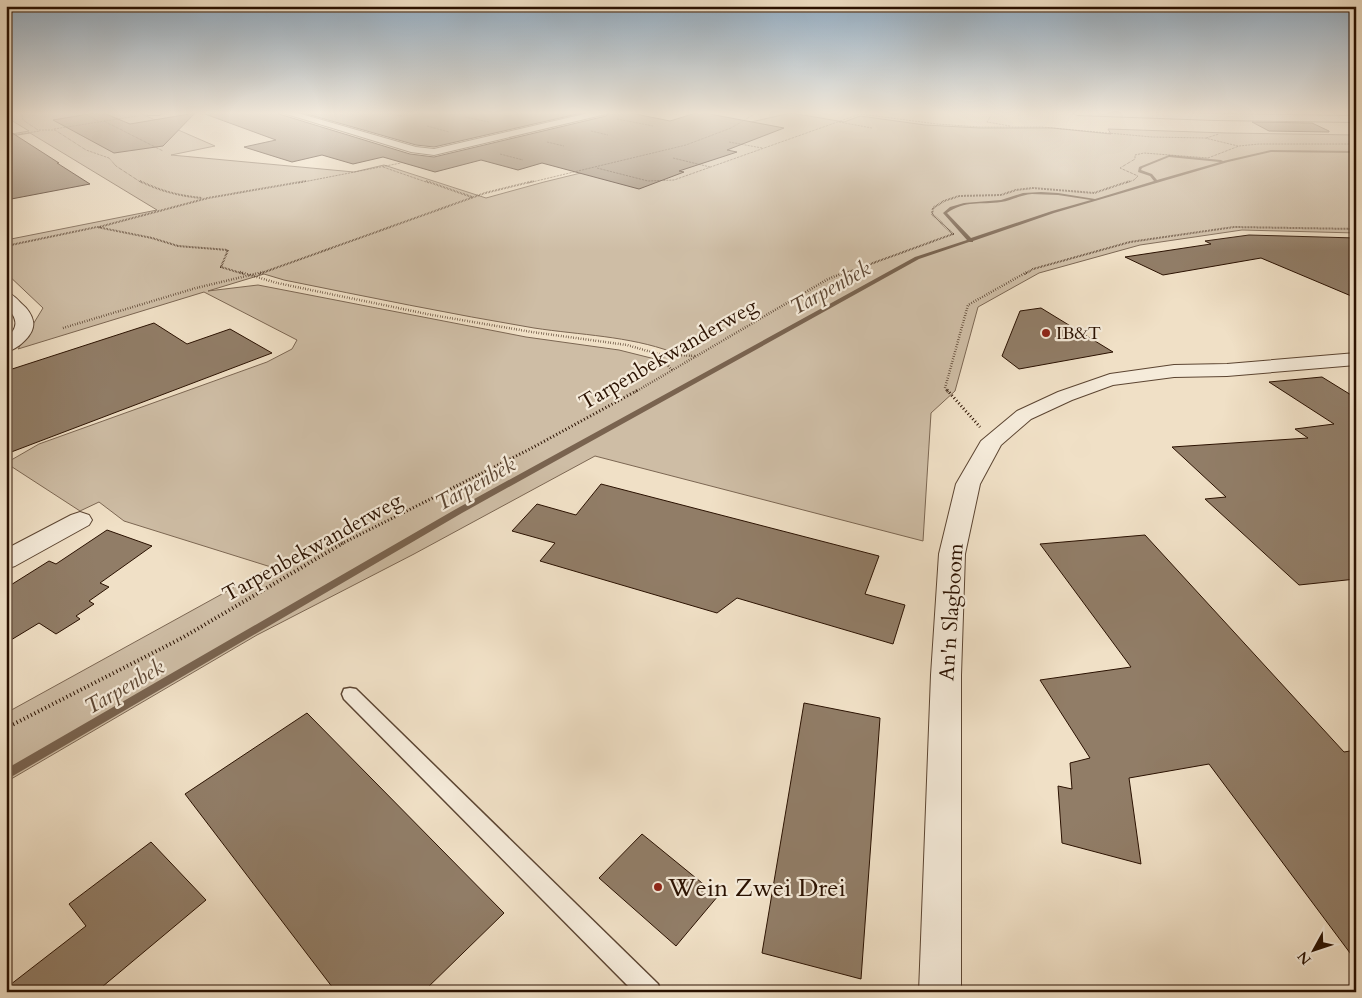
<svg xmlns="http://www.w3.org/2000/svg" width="1362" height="998" viewBox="0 0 1362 998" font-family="Cardo,serif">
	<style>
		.green { fill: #cebda5; stroke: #7c6753; fill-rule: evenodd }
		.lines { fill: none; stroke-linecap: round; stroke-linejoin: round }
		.stream { fill: #79634f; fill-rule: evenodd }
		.building { fill: #917d67; stroke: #2a1101 }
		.lane-casing { stroke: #5c4532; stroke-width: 3 }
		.street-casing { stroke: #5c4532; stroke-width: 2 }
		.path-far4 { stroke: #2a1101; stroke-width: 1; stroke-dasharray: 0.5 1; stroke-linecap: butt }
		.path-far3 { stroke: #2a1101; stroke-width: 2; stroke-dasharray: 0.5 1; stroke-linecap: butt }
		.path-far2 { stroke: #2a1101; stroke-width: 2.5; stroke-dasharray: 0.5 2; stroke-linecap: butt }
		.path-far1 { stroke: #2a1101; stroke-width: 3; stroke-dasharray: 1 2.5; stroke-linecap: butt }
		.path { stroke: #2a1101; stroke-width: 4; stroke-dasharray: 1 3; stroke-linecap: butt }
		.lane { fill: #f5ebda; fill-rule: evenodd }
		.street { fill: #f5ebda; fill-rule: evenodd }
		.poi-dot { fill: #8f2418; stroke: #f5ebda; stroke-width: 2 }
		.labels { text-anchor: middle; stroke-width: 4.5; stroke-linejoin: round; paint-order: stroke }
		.far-poi-label { font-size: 18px; fill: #2a1101; stroke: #f5ebda; text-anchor: start }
		.street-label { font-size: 21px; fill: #2a1101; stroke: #f5ebda }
		.water-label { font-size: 22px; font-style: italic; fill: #5e4835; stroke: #f5ebda }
		.near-poi-label { font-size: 25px; fill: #2a1101; stroke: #f5ebda; text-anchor: start }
	</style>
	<rect width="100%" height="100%" fill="#f0e0c6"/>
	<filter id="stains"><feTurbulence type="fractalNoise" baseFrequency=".004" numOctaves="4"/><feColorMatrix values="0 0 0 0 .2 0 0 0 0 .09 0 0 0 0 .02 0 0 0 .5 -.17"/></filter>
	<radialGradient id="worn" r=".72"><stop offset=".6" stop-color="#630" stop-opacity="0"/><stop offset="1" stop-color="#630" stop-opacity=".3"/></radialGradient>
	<path class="green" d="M 6,112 L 137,112 L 215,146 L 171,155 L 354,172 L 384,165 L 486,198 L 544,182 L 683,148 L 742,124 L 791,113 L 844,122 L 860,116 L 925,125 L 980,128 L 1052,128 L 1111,134 L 1108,129 L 1227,133 L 1356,135 L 1356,233 L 1242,230 L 1140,245 L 1039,273 L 978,307 L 955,391 L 931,413 L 923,541 L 595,456 L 414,554 L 257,635 L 6,782 L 6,713 L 271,567 L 124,521 L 99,502 L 80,511 L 6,463 L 39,444 L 267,362 L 292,349 L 297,340 L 204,292 L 18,349 L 43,308 L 6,273 L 6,240 L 157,210 L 30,133 L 6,137 L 6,135 L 29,131 L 6,117 ZM 264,274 L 284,280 C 368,297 451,314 534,328 C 580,335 629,336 672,352 L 659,360 L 619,350 L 526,337 L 258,285 L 208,291 Z"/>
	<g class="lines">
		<path class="stream" d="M 1271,150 L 1356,151 L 1356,153 L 1271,152 L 1228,162 L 1054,213 L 973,241 L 973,242 L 969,242 L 919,259 L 462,513 L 6,780 L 6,769 L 456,509 L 915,257 L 967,240 L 943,213 L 950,207 L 964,203 L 1001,200 L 1023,193 L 1041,192 L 1058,193 L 1095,199 L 1154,181 L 1150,176 L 1138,172 L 1139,167 L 1169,155 L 1221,160 L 1223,161 ZM 1169,157 L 1220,162 L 1157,180 L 1152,174 L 1141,170 L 1142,168 ZM 1032,194 L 1058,195 L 1091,200 L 1052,211 L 971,238 L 947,213 C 965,200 981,205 1001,202 C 1012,200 1021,195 1032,194 Z"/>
	</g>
	<path class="building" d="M 101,112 L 130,124 L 195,113 L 163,146 L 114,153 L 53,120 Z
		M 205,112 L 278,112 L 279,114 L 410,154 L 434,157 L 606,116 L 610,112 L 626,112 L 670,121 L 699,112 L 784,128 L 727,150 L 737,152 L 679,171 L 684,172 L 639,189 L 542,163 L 518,170 L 481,160 L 435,172 L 383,157 L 353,164 L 322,155 L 292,162 L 244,147 L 276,140 L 205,114 Z
		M 300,112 L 586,112 L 434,147 L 416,145 Z
		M 1252,122 L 1312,123 L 1329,131 L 1329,132 L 1269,131 Z
		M 6,129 L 59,163 L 57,163 L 90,184 L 6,200 Z
		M 1249,235 L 1356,238 L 1356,298 L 1261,258 L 1163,275 L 1125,257 L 1211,244 L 1205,241 Z
		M 1041,308 L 1113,352 L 1019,369 L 1002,356 L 1020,311 Z
		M 154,323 L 187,344 L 230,329 L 272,353 L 6,454 L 6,371 Z
		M 1322,377 L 1356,398 L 1356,579 L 1299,585 L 1205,499 L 1226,497 L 1172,447 L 1308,438 L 1295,429 L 1334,424 L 1269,382 Z
		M 601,484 L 879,556 L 865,594 L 905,605 L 893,644 L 737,598 L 717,613 L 540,561 L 555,543 L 512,531 L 537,504 L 576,515 Z
		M 107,530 L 152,546 L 100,583 L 109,587 L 89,601 L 94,604 L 76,616 L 80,619 L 56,634 L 39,623 L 6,643 L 6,588 L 49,561 L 56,564 Z
		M 1145,535 L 1344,752 L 1356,750 L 1356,961 L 1209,764 L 1129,778 L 1141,864 L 1062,843 L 1058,786 L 1072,789 L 1070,763 L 1090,758 L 1040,680 L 1131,667 L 1040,544 Z
		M 804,703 L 880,718 L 861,979 L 762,953 Z
		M 307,713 L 504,913 L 423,992 L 336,992 L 185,794 Z
		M 642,834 L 718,896 L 676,946 L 599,878 Z
		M 151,842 L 206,900 L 96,992 L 6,992 L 6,988 L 86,926 L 69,904 Z"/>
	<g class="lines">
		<defs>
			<path id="lane" d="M 350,688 L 356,689 L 658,984 L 661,992 L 634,992 L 344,699 L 342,694 L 344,689 Z"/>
			<path id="street" d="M 147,112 L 164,112 L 159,115 L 148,115 Z
				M 280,112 L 294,112 L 416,147 L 434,149 L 593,112 L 608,112 L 606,114 L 434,155 L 411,152 Z
				M 1072,112 L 1356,116 L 1356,122 L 1215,120 L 1077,115 Z
				M 6,292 C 13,294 17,299 22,304 C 27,308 32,315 33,321 C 36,334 18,349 6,352 L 6,338 C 20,327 17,318 6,306 Z
				M 1356,353 L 1356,365 L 1227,376 L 1174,377 L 1113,385 L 1072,400 L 1031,419 L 1001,445 L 980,484 L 965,554 L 961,675 L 961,992 L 919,992 L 931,675 L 939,554 L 956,484 L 981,441 L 1017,411 L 1058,392 L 1110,374 L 1174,365 L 1227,364 Z
				M 80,512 L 89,515 L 92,520 L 89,525 L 15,566 L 6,569 L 6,549 L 71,515 Z"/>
		</defs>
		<use href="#lane" class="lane-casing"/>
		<use href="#street" class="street-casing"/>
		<path class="path-far4" d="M 17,112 L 22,115 L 23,120 L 38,130 L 55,130 L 86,150 L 109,158 L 116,166 L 142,183
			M 81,112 L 98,121
			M 381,112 L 402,116 L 437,112
			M 663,112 L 679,115
			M 993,112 L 987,122 L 1010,126
			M 465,117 L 489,122
			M 617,119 L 653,126
			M 104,121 L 163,151
			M 839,122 L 872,128
			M 427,126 L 449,132
			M 54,129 L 137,116
			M 591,131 L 608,135
			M 6,136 L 40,131
			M 1206,138 L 1219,134
			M 547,142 L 564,146
			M 729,142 L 762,148
			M 500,154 L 523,160
			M 673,158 L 710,167
			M 383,167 L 429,183
			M 597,168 L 648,181 L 674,180 L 860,114 L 937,124 L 980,127 L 1042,127 L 1152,137 L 1205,138 L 1238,146
			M 298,183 L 401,163
			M 528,183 L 686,145 L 731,128 L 758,112
			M 1126,183 L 1134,180 L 1138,176 L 1120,168 L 1135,159 L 1135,155 L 1144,153 L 1208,158 L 1239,146 L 1259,144 L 1356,144"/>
		<path class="path-far3" d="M 140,181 C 160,191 180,196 202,198
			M 426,181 L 472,197
			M 99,227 L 208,198 L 306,181
			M 6,246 L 97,227 L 152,238 L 178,246 L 228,250 L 221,267 L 244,274
			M 259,274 L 485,193 L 534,181
			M 843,274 L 953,234 L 932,214 L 933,208 L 944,201 L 959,196 L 1001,195 L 1016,190 L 1033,188 L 1094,193 L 1130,181
			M 1025,274 L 1033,269 L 1130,242 L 1234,227 L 1356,229"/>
		<path class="path-far2" d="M 240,272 L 277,283 L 432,315 L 532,332 L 627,345 L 658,354 L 696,356
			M 63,328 L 196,288 L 263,272
			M 658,355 L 672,370
			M 635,392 L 828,279 L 846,272
			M 948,392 L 945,388 L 968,305 L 1027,272"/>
		<path class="path-far1" d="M 947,390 L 980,427
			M 341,544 L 530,449 L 638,390"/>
		<path class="path" d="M 6,728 L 182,638 L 343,543"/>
		<use href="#lane" class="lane"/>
		<use href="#street" class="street"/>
	</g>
	<linearGradient id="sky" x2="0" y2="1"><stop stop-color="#90aac0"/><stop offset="0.45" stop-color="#f8f1e5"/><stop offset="1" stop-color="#f8f1e5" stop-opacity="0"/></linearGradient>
	<rect width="1362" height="251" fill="url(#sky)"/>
	<g class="poi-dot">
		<circle cx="1046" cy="333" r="5"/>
		<circle cx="658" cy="887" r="5"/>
	</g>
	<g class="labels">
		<g class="far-poi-label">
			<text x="1056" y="339">IB&amp;T</text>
		</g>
		<g class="street-label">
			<text transform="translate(668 354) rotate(-30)" y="7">Tarpenbekwanderweg</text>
			<text transform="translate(312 547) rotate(-29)" y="7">Tarpenbekwanderweg</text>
			<text transform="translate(951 612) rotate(-86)" y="7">An'n Slagboom</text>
		</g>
		<g class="water-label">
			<text transform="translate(830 287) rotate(-29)" y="8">Tarpenbek</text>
			<text transform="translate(475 483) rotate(-29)" y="8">Tarpenbek</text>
			<text transform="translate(124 686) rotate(-30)" y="8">Tarpenbek</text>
		</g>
		<g class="near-poi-label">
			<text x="668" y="896">Wein Zwei Drei</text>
		</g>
	</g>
	<rect width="1362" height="998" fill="none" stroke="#f0e0c6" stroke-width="25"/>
	<rect x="8" y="8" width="1347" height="983" fill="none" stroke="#2a1101" stroke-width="2.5"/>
	<rect x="12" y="12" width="1337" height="973" fill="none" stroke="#2a1101"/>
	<g transform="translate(1314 950) rotate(230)" stroke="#f5ebda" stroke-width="4" paint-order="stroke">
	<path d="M0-4L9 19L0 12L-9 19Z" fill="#2a1101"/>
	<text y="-8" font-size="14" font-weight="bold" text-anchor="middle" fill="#2a1101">N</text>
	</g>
	<rect width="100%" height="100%" filter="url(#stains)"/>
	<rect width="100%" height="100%" fill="url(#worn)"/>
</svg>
